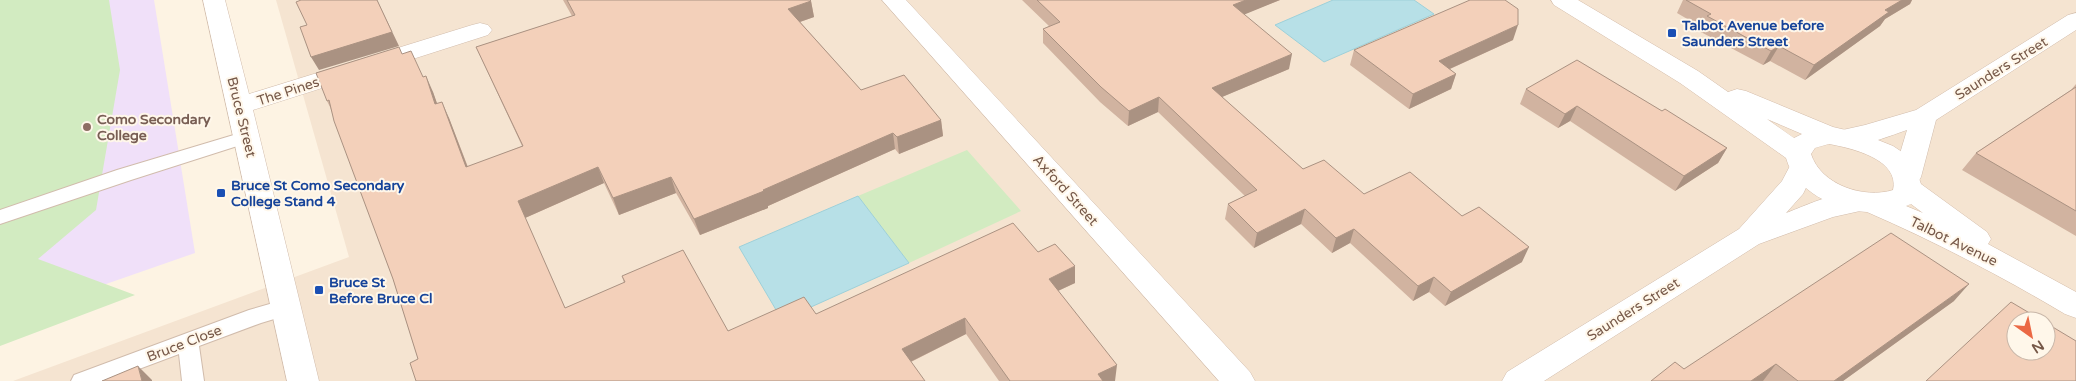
<svg xmlns="http://www.w3.org/2000/svg" width="2076" height="381" viewBox="0 0 2076 381" font-family="'Varela Round',sans-serif">
	<style>
		.residential { fill: #f5e4d1; fill-rule: evenodd }
		.education { fill: #f0e0f9 }
		.green { fill: #d2ebc1 }
		.water { fill: #b7e0e7; stroke: #9dd0d9 }
		.lines { fill: none; stroke-linecap: round; stroke-linejoin: round }
		.lane-casing { stroke: #d1bcac; stroke-width: 2 }
		.street-casing { stroke: #d1bcac; stroke-width: 1 }
		.secondary-casing { stroke: #d4bca9; stroke-width: 1 }
		.lane { fill: #fff; fill-rule: evenodd }
		.street { fill: #fff; fill-rule: evenodd }
		.secondary { fill: #fff; fill-rule: evenodd }
		.wall { fill: #d1b3a0 }
		.shaded-wall { fill: #aa9282 }
		.building { fill: #f3d0ba; stroke: #aa9282 }
		.transit-dot { fill: #1a4fb4; stroke: #fff7ea; stroke-width: 2 }
		.education-dot { fill: #8d6e63; stroke: #fff7ea; stroke-width: 2 }
		.labels { text-anchor: middle; stroke-width: 4; stroke-linejoin: round; paint-order: stroke }
		.transit-label { font-size: 14px; font-weight: bold; fill: #164399; stroke: #fff7ea; text-anchor: start }
		.street-label { font-size: 14px; fill: #765848; stroke: #fff7ea }
		.education-label { font-size: 14px; font-weight: bold; fill: #785e54; stroke: #fff7ea; text-anchor: start }
	</style>
	<rect width="100%" height="100%" fill="#fdf3e3"/>
	<path class="residential" d="M 276,0 L 2076,0 L 2076,381 L 13,381 L 349,257 ZM 2016,321 L 2046,321 L 2046,351 L 2016,351 Z"/>
	<path class="education" d="M 0,0 L 154,0 L 195,253 L 0,321 Z"/>
	<path class="green" d="M 0,0 L 109,0 L 120,70 L 96,210 L 38,259 L 135,295 L 0,346 Z
		M 967,150 L 1021,211 L 909,263 L 858,196 Z"/>
	<path class="water" d="M 1333,0 L 1414,0 L 1434,14 L 1324,62 L 1275,25 Z
		M 858,196 L 909,263 L 782,320 L 739,247 Z"/>
	<g class="lines">
		<defs>
			<path id="lane" d="M 247,131 L 253,133 L 256,137 L 253,141 L 131,180 L 0,224 L 0,210 L 117,170 Z
				M 287,299 L 294,301 L 297,307 L 294,313 L 261,323 L 199,346 L 204,381 L 182,381 L 179,354 L 107,381 L 71,381 L 74,375 L 249,310 Z"/>
			<path id="street" d="M 203,0 L 225,0 L 249,94 L 472,25 L 480,23 L 488,25 L 492,30 L 488,35 L 253,110 L 319,381 L 287,381 Z
				M 882,0 L 906,0 L 1250,372 L 1255,381 L 1219,381 Z
				M 2076,13 L 2076,30 L 1936,120 L 1921,177 L 1917,184 L 1907,186 L 1897,184 L 1893,177 L 1907,130 C 1886,137 1860,149 1838,143 L 1834,137 L 1838,131 L 1865,125 L 1916,110 L 2068,15 Z
				M 1802,160 L 1812,162 L 1815,169 L 1803,194 L 1786,213 C 1810,204 1843,187 1869,195 L 1873,202 L 1869,209 L 1833,217 L 1759,244 L 1544,381 L 1502,381 L 1507,372 L 1739,229 L 1782,181 L 1792,162 Z"/>
			<path id="secondary" d="M 1551,0 L 1578,0 L 1698,71 L 1728,92 L 1737,89 L 1746,91 L 1833,127 L 1863,134 L 1893,146 L 1905,154 L 1914,164 L 1921,184 L 1987,232 L 1991,239 L 1988,244 L 2076,292 L 2076,318 L 2065,314 C 2001,276 1936,242 1867,212 C 1835,210 1795,191 1786,158 L 1680,83 L 1554,5 ZM 1767,119 L 1802,134 L 1794,138 ZM 1829,144 C 1851,148 1900,159 1893,190 C 1864,199 1821,185 1811,154 L 1815,148 ZM 1911,204 L 1923,213 L 1906,206 Z"/>
		</defs>
		<use href="#lane" class="lane-casing"/>
		<use href="#street" class="street-casing"/>
		<use href="#secondary" class="secondary-casing"/>
		<use href="#lane" class="lane"/>
		<use href="#street" class="street"/>
		<use href="#secondary" class="secondary"/>
	</g>
	<path class="wall" d="M 563,0 L 810,0 L 811,1 L 814,17 L 800,22 L 861,90 L 941,120 L 943,136 L 899,154 L 895,149 L 768,206 L 768,208 L 700,235 L 676,193 L 619,215 L 604,183 L 525,218 L 565,308 L 624,283 L 622,276 L 728,331 L 816,314 L 1038,252 L 1075,283 L 1058,291 L 1115,381 L 999,381 L 966,334 L 911,362 L 418,359 L 393,279 L 330,107 L 327,101 L 402,54 L 423,77 L 433,92 L 437,104 L 449,118 L 468,167 L 522,146 L 476,47 L 572,16 Z
		M 1022,0 L 1280,0 L 1244,14 L 1289,69 L 1222,97 L 1303,169 L 1364,194 L 1462,216 L 1522,262 L 1445,306 L 1429,292 L 1413,301 L 1350,243 L 1332,253 L 1301,224 L 1254,248 L 1225,219 L 1228,204 L 1245,196 L 1158,112 L 1128,126 L 1100,102 L 1043,43 L 1043,29 L 1049,26 Z
		M 1683,0 L 1912,0 L 1910,4 L 1885,19 L 1880,26 L 1805,80 L 1770,61 L 1763,65 L 1699,31 L 1701,27 L 1677,13 Z
		M 1513,40 L 1450,69 L 1456,74 L 1451,89 L 1409,109 L 1350,65 L 1354,50 Z
		M 2076,84 L 2076,236 L 1962,170 L 1976,153 L 2071,90 Z
		M 1526,89 L 1662,111 L 1727,148 L 1718,163 L 1675,191 L 1570,121 L 1558,128 L 1520,104 Z
		M 1954,301 L 1843,381 L 1651,381 L 1684,369 Z"/>
	<path class="shaded-wall" d="M 377,0 L 399,46 L 319,70 L 311,57 Z
		M 1246,0 L 1280,0 L 1231,20 L 1233,5 Z
		M 1902,0 L 1912,0 L 1910,4 L 1885,19 L 1880,26 L 1805,80 L 1814,65 L 1885,10 Z
		M 811,1 L 814,17 L 791,25 L 788,9 Z
		M 1518,25 L 1513,40 L 1434,76 L 1439,61 Z
		M 1779,46 L 1770,61 L 1763,65 L 1771,51 Z
		M 1292,54 L 1289,69 L 1210,102 L 1212,88 Z
		M 1456,74 L 1451,89 L 1409,109 L 1413,94 Z
		M 426,76 L 433,92 L 443,120 L 435,104 Z
		M 1159,97 L 1158,112 L 1128,126 L 1129,111 Z
		M 442,102 L 449,118 L 474,184 L 466,167 Z
		M 1577,106 L 1570,121 L 1558,128 L 1565,114 Z
		M 941,120 L 943,136 L 899,154 L 897,137 Z
		M 893,133 L 895,149 L 768,206 L 768,208 L 700,235 L 694,219 L 763,190 Z
		M 1727,148 L 1718,163 L 1675,191 L 1684,176 Z
		M 598,167 L 604,183 L 525,218 L 518,201 Z
		M 671,177 L 676,193 L 619,215 L 613,198 Z
		M 1305,209 L 1301,224 L 1254,248 L 1257,233 Z
		M 1354,229 L 1350,243 L 1332,253 L 1336,238 Z
		M 1529,247 L 1522,262 L 1445,306 L 1451,292 Z
		M 1075,266 L 1075,283 L 1049,295 L 1049,279 Z
		M 1434,277 L 1429,292 L 1413,301 L 1418,286 Z
		M 1969,284 L 1954,301 L 1843,381 L 1834,381 Z
		M 965,318 L 966,334 L 904,365 L 902,349 Z
		M 1776,364 L 1763,381 L 1751,381 Z
		M 1117,365 L 1115,381 L 1097,381 L 1098,374 Z
		M 138,366 L 152,380 L 152,381 L 142,381 Z"/>
	<path class="building" d="M 301,0 L 377,0 L 392,32 L 311,57 L 300,27 L 307,25 L 296,2 Z
		M 567,0 L 810,0 L 811,1 L 788,9 L 861,90 L 904,75 L 941,120 L 897,137 L 893,133 L 763,190 L 764,191 L 694,219 L 671,177 L 613,198 L 598,167 L 518,201 L 565,308 L 625,282 L 622,276 L 683,250 L 728,331 L 804,297 L 816,314 L 1013,223 L 1038,252 L 1055,244 L 1075,266 L 1049,279 L 1117,365 L 1098,374 L 1103,381 L 1010,381 L 965,318 L 902,349 L 925,381 L 416,381 L 410,363 L 418,359 L 393,279 L 334,121 L 329,100 L 327,101 L 316,73 L 399,47 L 402,54 L 411,51 L 423,77 L 426,76 L 435,104 L 442,102 L 466,167 L 523,146 L 476,47 L 575,15 Z
		M 1037,0 L 1246,0 L 1233,5 L 1292,54 L 1212,88 L 1303,169 L 1324,160 L 1364,194 L 1410,172 L 1462,216 L 1479,207 L 1529,247 L 1451,292 L 1434,277 L 1418,286 L 1354,229 L 1336,238 L 1305,209 L 1257,233 L 1228,204 L 1257,190 L 1159,97 L 1129,111 L 1101,87 L 1043,29 L 1060,22 Z
		M 1470,0 L 1505,0 L 1518,9 L 1518,25 L 1439,61 L 1456,74 L 1413,94 L 1354,50 Z
		M 1686,0 L 1902,0 L 1885,10 L 1889,12 L 1814,65 L 1779,46 L 1771,51 L 1707,16 L 1711,14 Z
		M 1577,60 L 1662,111 L 1665,109 L 1727,148 L 1684,176 L 1577,106 L 1565,114 L 1526,89 Z
		M 2076,87 L 2076,211 L 1976,153 Z
		M 1891,233 L 1969,284 L 1834,381 L 1798,381 L 1776,364 L 1751,381 L 1651,381 L 1675,362 L 1684,369 Z
		M 2011,302 L 2043,321 L 2016,321 L 2016,351 L 2046,351 L 2046,323 L 2076,341 L 2076,381 L 1926,381 Z
		M 138,366 L 142,381 L 102,381 Z"/>
	<g class="transit-dot">
		<rect x="1667" y="28" width="10" height="10" rx="2.5"/>
		<rect x="216" y="188" width="10" height="10" rx="2.5"/>
		<rect x="314" y="285" width="10" height="10" rx="2.5"/>
	</g>
	<circle class="education-dot" cx="87" cy="127" r="5"/>
	<g class="labels">
		<g class="transit-label">
			<text x="1682" y="30">Talbot Avenue before<tspan x="1682" dy="16">Saunders Street</tspan></text>
			<text x="231" y="190">Bruce St Como Secondary<tspan x="231" dy="16">College Stand 4</tspan></text>
			<text x="329" y="287">Bruce St<tspan x="329" dy="16">Before Bruce Cl</tspan></text>
		</g>
		<g class="street-label">
			<text transform="translate(2001 68) rotate(-32)" y="5">Saunders Street</text>
			<text transform="translate(288 91) rotate(-18)" y="5">The Pines</text>
			<text transform="translate(242 117) rotate(76)" y="5">Bruce Street</text>
			<text transform="translate(1066 190) rotate(48)" y="5">Axford Street</text>
			<text transform="translate(1954 241) rotate(26)" y="5">Talbot Avenue</text>
			<text transform="translate(1633 309) rotate(-32)" y="5">Saunders Street</text>
			<text transform="translate(184 343) rotate(-21)" y="5">Bruce Close</text>
		</g>
		<g class="education-label">
			<text x="97" y="124">Como Secondary<tspan x="97" dy="16">College</tspan></text>
		</g>
	</g>
	<g transform="translate(2031 336) rotate(147)"><circle r="24" fill="#fff7ea" stroke="#c8b7a9"/>
	<path d="M0-4L9 19L0 12L-9 19Z" fill="#eb6844"/>
	<text y="-8" font-size="14" font-weight="bold" text-anchor="middle" fill="#765848">N</text>
	</g>
</svg>
